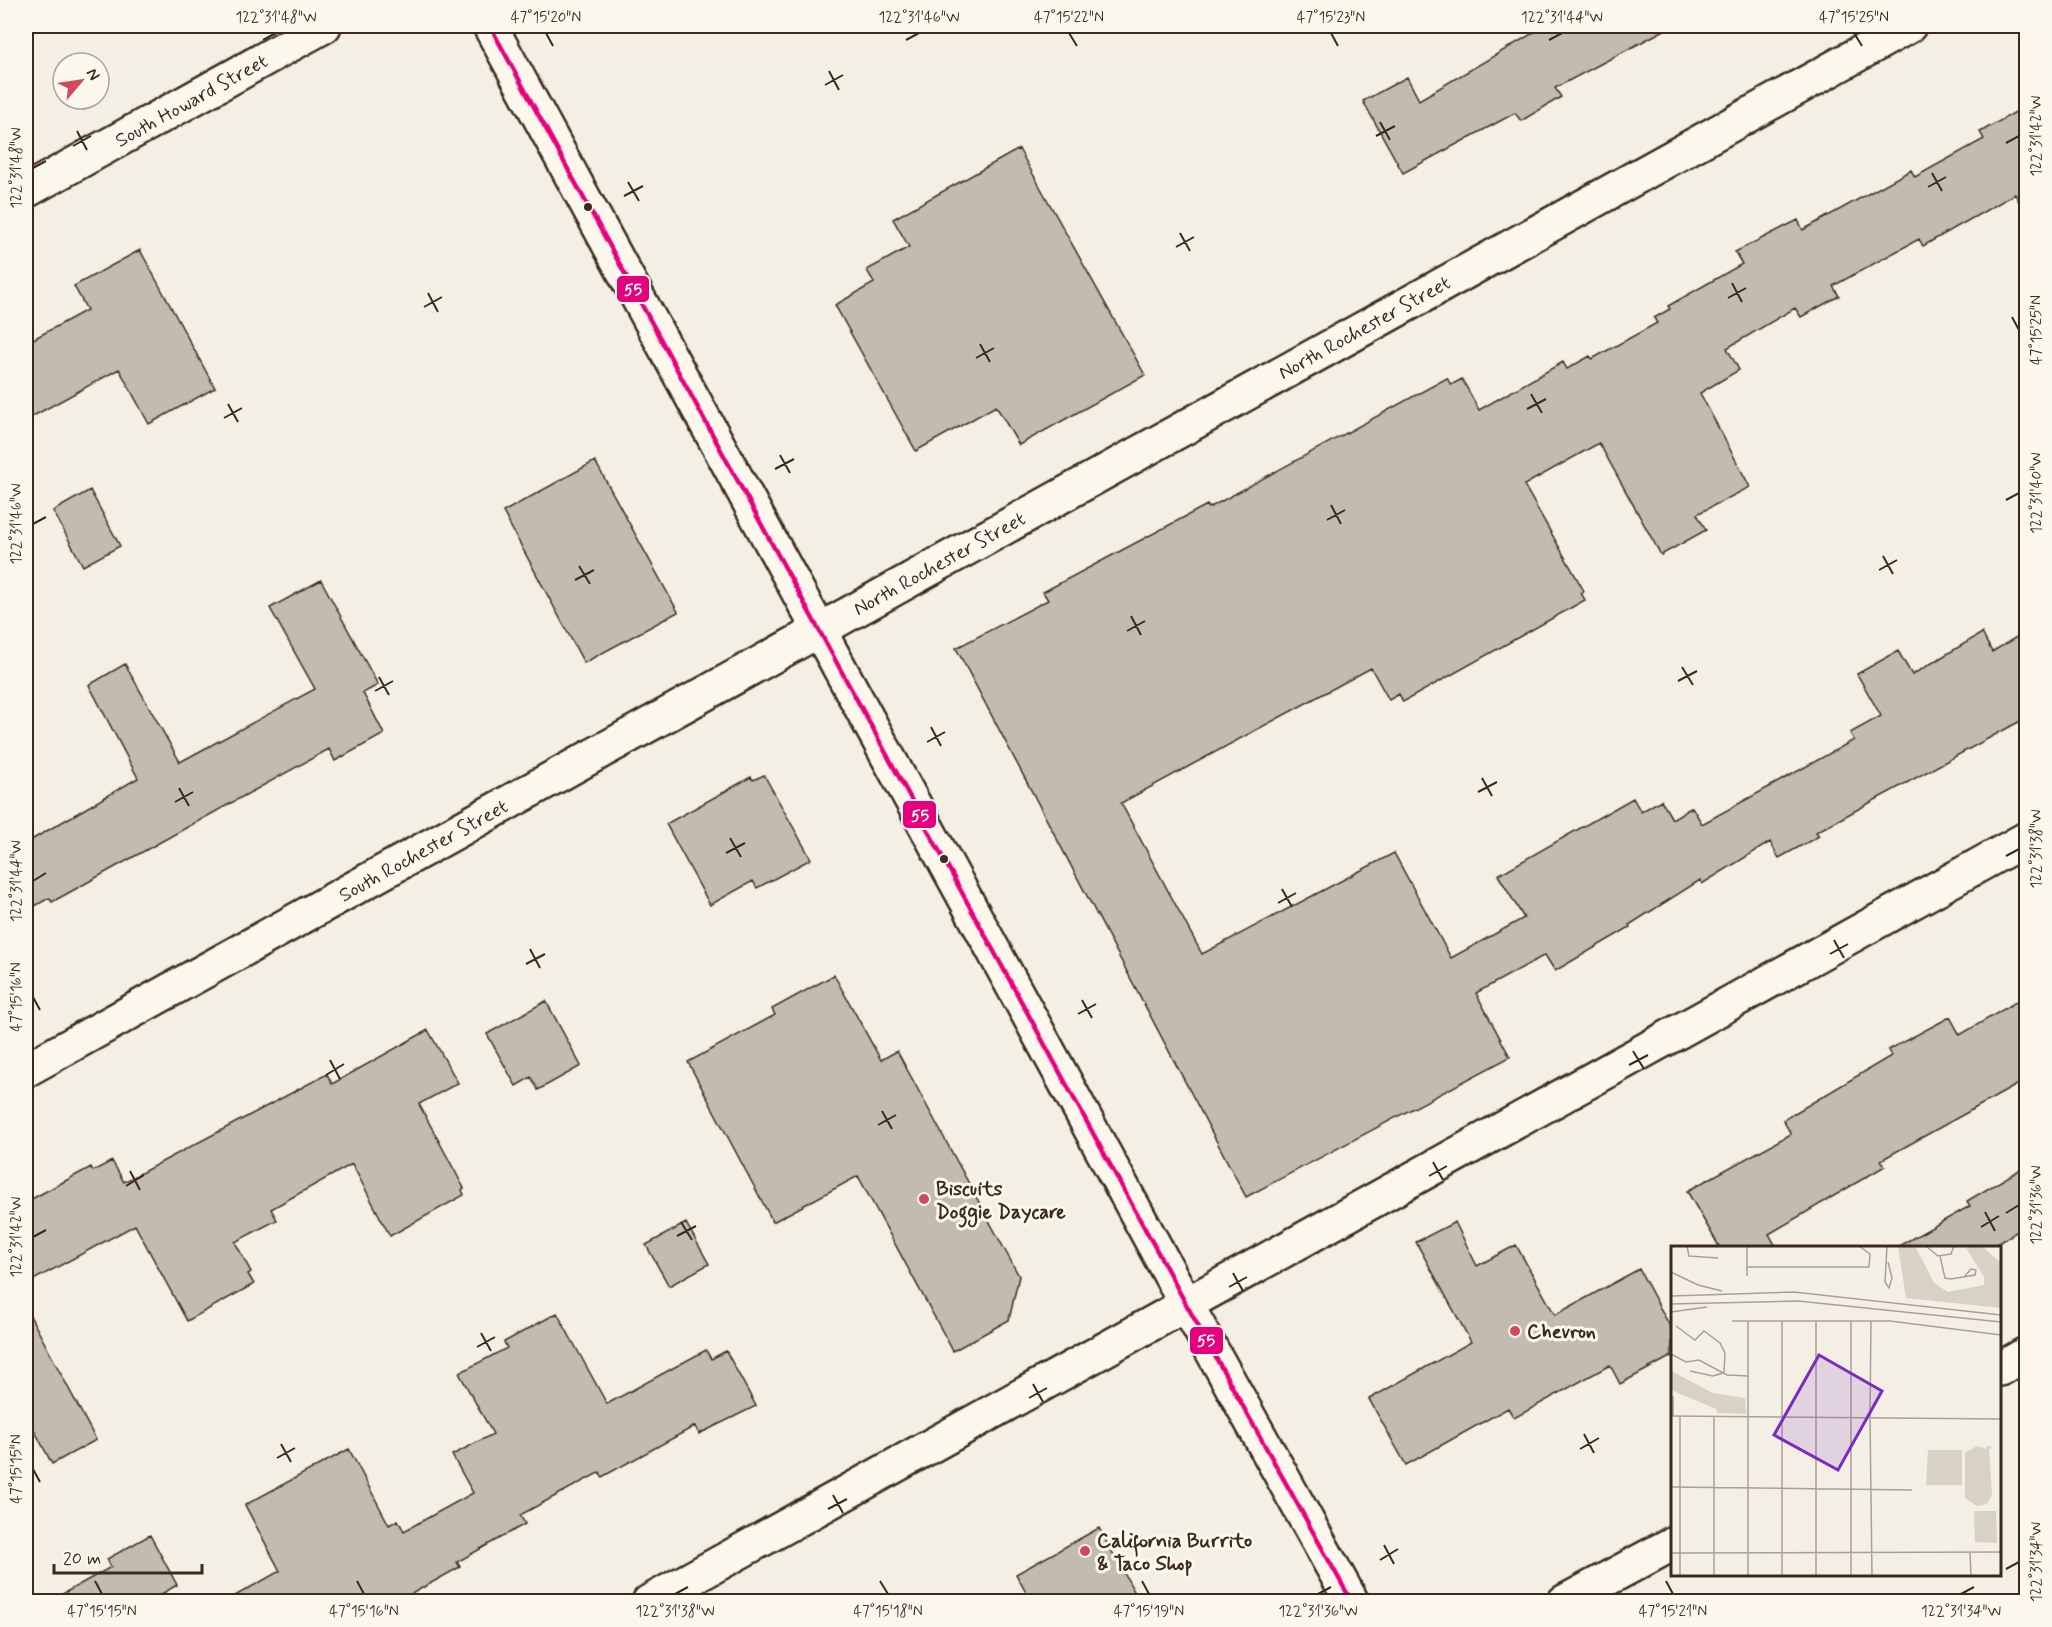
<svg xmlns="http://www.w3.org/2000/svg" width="2052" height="1627" viewBox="0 0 2052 1627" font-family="Mynerve,sans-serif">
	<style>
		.building { fill: #c3bbb0; stroke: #3b2a1e; stroke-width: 1.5 }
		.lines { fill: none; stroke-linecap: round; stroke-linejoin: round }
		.minor-casing { stroke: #3b2a1e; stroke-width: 38 }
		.tertiary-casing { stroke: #3b2a1e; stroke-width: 38 }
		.secondary-casing { stroke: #3b2a1e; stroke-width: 38 }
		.minor { stroke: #fbf7ec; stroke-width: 33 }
		.tertiary { stroke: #fbf7ec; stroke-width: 33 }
		.secondary { stroke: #fbf7ec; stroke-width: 33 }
		.bus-1-casing { stroke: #fbf7ec; stroke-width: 9 }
		.bus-1 { stroke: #e5007d; stroke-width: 4.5 }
		.ticks { fill: none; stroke: #3b2a1e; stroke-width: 2 }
		.bus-dot { fill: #3b2a1e; stroke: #fbf7ec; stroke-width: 2 }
		.poi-dot { fill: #d1495b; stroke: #fbf7ec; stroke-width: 2 }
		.labels { text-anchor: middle; stroke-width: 6; stroke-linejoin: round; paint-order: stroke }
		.street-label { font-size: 20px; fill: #3b2a1e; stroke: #fbf7ec }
		.poi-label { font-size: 20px; font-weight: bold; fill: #3b2a1e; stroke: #fbf7ec; text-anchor: start }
		.inset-road { fill: none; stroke: #a9a095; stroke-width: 1.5 }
		.view { fill: #7b2cbf; fill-opacity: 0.15; stroke: #7b2cbf; stroke-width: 3 }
		.inset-edge { fill: none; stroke: #3b2a1e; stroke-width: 3 }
		.line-badge { stroke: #fbf7ec; stroke-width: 2 }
		.badge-label { font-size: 16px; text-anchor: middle; font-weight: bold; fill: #fff }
		.neatline { fill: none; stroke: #3b2a1e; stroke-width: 2 }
		.ticks-label { font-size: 15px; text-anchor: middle; fill: #3b2a1e }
	</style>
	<rect width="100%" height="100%" fill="#f3efe4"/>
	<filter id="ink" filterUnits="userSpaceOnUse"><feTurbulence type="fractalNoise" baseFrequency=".0167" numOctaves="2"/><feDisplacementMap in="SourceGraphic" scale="12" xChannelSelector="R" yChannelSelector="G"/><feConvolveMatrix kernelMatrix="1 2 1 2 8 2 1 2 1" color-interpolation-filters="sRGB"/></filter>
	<g filter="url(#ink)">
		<path class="building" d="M 1545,26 L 1672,26 L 1555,88 L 1561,97 L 1521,121 L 1515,113 L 1403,173 L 1363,101 L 1407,77 L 1419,100 Z
			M 2026,106 L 2026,215 L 2015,194 L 1923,246 L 1919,239 L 1833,286 L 1839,296 L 1801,317 L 1795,308 L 1727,348 L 1739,370 L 1700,393 L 1750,487 L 1697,514 L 1706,530 L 1661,555 L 1599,443 L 1524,485 L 1584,591 L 1581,593 L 1585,600 L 1403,702 L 1399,694 L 1389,700 L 1371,668 L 1121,803 L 1202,954 L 1394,853 L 1451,958 L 1524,918 L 1498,875 L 1633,798 L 1641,812 L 1661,800 L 1672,819 L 1692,807 L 1702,824 L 1854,740 L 1850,733 L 1881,716 L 1857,674 L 1898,651 L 1912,675 L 1982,633 L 1992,652 L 2026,631 L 2026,718 L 1816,832 L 1819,836 L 1779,858 L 1770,842 L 1702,884 L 1700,880 L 1629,925 L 1630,927 L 1555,971 L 1545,955 L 1476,993 L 1510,1057 L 1246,1197 L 956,648 L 1048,600 L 1043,592 L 1207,505 L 1209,508 L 1447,378 L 1451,385 L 1462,379 L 1479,410 L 1563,362 L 1567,369 L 1590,356 L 1592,359 L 1657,323 L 1654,318 L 1670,309 L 1668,306 L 1742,264 L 1735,252 L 1798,220 L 1803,230 L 1911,170 L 1915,177 L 1984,139 L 1980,132 Z
			M 1019,149 L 1145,375 L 1019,445 L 996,406 L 916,451 L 835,305 L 874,283 L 867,270 L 909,247 L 893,219 Z
			M 140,250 L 215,388 L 149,424 L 119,369 L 26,420 L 26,343 L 87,310 L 74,286 Z
			M 595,461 L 678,612 L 584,663 L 503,512 Z
			M 90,490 L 120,546 L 83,566 L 53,511 Z
			M 321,580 L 378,685 L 363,693 L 384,734 L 335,761 L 329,749 L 52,902 L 49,898 L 26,911 L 26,843 L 138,778 L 89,685 L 125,664 L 180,762 L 315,689 L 270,608 Z
			M 764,775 L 811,859 L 757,888 L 753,881 L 710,905 L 666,824 L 751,777 L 753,780 Z
			M 834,975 L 881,1060 L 897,1051 L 1019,1276 L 1009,1320 L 953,1351 L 858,1176 L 773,1222 L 688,1062 L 775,1015 L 772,1009 Z
			M 2026,996 L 2026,1080 L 1881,1160 L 1885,1166 L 1769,1234 L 1777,1248 L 1720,1248 L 1687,1191 L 1791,1134 L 1783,1120 L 1891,1056 L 1888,1050 L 1950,1017 L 1960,1035 Z
			M 546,1001 L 581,1066 L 538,1090 L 531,1077 L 516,1086 L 487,1034 Z
			M 428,1030 L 458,1083 L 419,1104 L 464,1188 L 462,1190 L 464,1195 L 390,1236 L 352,1164 L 271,1209 L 277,1220 L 235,1242 L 251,1272 L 248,1274 L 254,1284 L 187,1321 L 135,1225 L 26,1284 L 26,1202 L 91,1167 L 93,1171 L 112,1161 L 124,1182 L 327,1074 L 332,1084 Z
			M 2026,1166 L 2026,1226 L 1990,1248 L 1895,1248 L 1970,1206 L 1967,1201 Z
			M 1455,1222 L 1477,1266 L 1516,1245 L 1555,1315 L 1639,1269 L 1672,1330 L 1672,1356 L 1620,1384 L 1610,1365 L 1514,1418 L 1508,1408 L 1406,1465 L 1369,1399 L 1471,1342 L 1416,1242 Z
			M 686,1223 L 709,1264 L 669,1286 L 646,1245 Z
			M 26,1308 L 96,1440 L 52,1464 L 26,1414 Z
			M 557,1313 L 607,1404 L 706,1350 L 711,1359 L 726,1351 L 756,1406 L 699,1434 L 695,1426 L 602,1477 L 600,1472 L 520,1515 L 525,1524 L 457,1562 L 460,1567 L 397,1602 L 224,1602 L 280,1571 L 245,1505 L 349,1449 L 389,1525 L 398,1520 L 404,1531 L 473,1493 L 452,1455 L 493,1434 L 459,1373 L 507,1348 L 504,1342 Z
			M 1099,1528 L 1140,1602 L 1031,1602 L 1016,1574 Z
			M 150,1535 L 177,1585 L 148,1602 L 48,1602 L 111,1567 L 107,1559 Z"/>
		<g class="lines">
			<defs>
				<path id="minor" d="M 26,191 L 324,26
					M 26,1070 L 1909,26
					M 649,1602 L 2026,839"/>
				<path id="tertiary" d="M 2000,1369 L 2026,1354
					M 1564,1602 L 1672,1544"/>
				<path id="secondary" d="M 490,26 L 1186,1304 L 1352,1602"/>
			</defs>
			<use href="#minor" class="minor-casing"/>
			<use href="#tertiary" class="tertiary-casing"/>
			<use href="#secondary" class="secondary-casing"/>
			<use href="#minor" class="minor"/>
			<use href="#tertiary" class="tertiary"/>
			<use href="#secondary" class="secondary"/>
			<defs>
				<path id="bus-1" d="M 490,26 L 1186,1304 L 1352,1602"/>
			</defs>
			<use href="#bus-1" class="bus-1-casing"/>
			<use href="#bus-1" class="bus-1"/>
		</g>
	</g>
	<path class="ticks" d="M 546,33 L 553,46M 1069,33 L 1077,46M 1331,33 L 1338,46M 1854,33 L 1862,46M 263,40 L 276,33M 906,40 L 919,33M 1549,40 L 1562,33M 829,71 L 839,90M 825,85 L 843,75M 1380,122 L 1390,140M 77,131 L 87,150M 1376,136 L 1395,126M 2006,143 L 2019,136M 73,146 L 91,136M 33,168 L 46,161M 1932,173 L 1942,191M 628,182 L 639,201M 1928,187 L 1946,177M 624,196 L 643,186M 1180,233 L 1190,251M 1176,247 L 1194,237M 1732,283 L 1742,302M 428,293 L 438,312M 1728,298 L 1746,288M 424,307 L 442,297M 2012,317 L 2019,330M 980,344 L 990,362M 976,358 L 994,348M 1531,394 L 1542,413M 228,404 L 238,422M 1527,409 L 1546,399M 224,418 L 242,408M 780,455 L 790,473M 775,469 L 794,459M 2006,500 L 2019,493M 1331,505 L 1341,524M 1327,520 L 1345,510M 33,524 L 46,517M 1883,556 L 1893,574M 579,566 L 590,584M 1879,570 L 1897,560M 575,580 L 594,570M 1131,616 L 1141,635M 1127,631 L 1145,621M 1682,667 L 1693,685M 379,677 L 389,695M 1678,681 L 1697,671M 375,691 L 393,681M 931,727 L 941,746M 927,742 L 945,732M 1482,778 L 1492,796M 179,788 L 189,806M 1478,792 L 1497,782M 175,802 L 193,792M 730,838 L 741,857M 726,853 L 745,843M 2006,856 L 2019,849M 33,881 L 46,873M 1282,889 L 1292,907M 1278,903 L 1296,893M 1834,940 L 1844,958M 530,949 L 540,968M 1830,954 L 1848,944M 526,964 L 545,954M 33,997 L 40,1010M 1082,1000 L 1092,1018M 1078,1014 L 1096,1004M 1633,1051 L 1644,1069M 330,1060 L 340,1079M 1629,1065 L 1648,1055M 326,1075 L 344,1064M 882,1111 L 892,1129M 878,1125 L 896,1115M 1433,1162 L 1443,1180M 130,1171 L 140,1190M 1429,1176 L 1447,1166M 126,1186 L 144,1175M 1985,1212 L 1995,1231M 2006,1213 L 2019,1205M 681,1222 L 692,1240M 1981,1227 L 1999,1216M 677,1236 L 696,1226M 33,1237 L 46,1230M 1233,1273 L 1243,1291M 1229,1287 L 1247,1277M 481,1333 L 491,1351M 477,1347 L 495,1337M 1033,1384 L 1043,1402M 1029,1398 L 1047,1388M 1584,1434 L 1594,1453M 281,1444 L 291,1462M 1580,1449 L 1599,1438M 277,1458 L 295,1448M 33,1469 L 40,1482M 833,1495 L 843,1513M 828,1509 L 847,1499M 1384,1545 L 1394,1564M 1380,1560 L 1398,1549M 2006,1569 L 2019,1562M 95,1581 L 102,1594M 357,1581 L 364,1594M 880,1581 L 888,1594M 1142,1581 L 1149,1594M 1666,1581 L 1673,1594M 675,1594 L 688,1587M 1318,1594 L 1331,1587M 1961,1594 L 1974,1587"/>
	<g class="bus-dot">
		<circle cx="588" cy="207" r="5"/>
		<circle cx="944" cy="859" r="5"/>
	</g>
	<g class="poi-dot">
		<circle cx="924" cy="1199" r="6"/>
		<circle cx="1515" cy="1331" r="6"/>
		<circle cx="1085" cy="1551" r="6"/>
	</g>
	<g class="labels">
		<g class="street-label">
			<text transform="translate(191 100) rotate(-29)" y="7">South Howard Street</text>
			<text transform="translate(1364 327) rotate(-29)" y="7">North Rochester Street</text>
			<text transform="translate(939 563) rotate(-29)" y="7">North Rochester Street</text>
			<text transform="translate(423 850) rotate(-29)" y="7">South Rochester Street</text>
		</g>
		<g class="poi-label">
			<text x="936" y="1195">Biscuits<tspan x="936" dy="23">Doggie Daycare</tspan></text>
			<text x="1527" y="1338">Chevron</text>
			<text x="1097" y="1547">California Burrito<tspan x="1097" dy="23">&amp; Taco Shop</tspan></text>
		</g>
	</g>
	<g transform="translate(1671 1246)">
		<rect width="330" height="330" fill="#f3efe4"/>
		<path d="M 227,0 L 244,0 L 263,37 L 277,46 L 313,39 L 313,31 L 294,0 L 311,0 L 329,16 L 330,62 L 235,52 ZM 0,125 L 42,147 L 74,152 L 75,168 L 46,167 L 45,163 L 7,147 L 0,143 ZM 315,200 L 321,200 L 318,204 L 321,249 L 316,258 L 306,260 L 294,252 L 294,207 L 306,200 L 316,203 ZM 257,204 L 291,204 L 291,239 L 255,239 ZM 303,265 L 325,265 L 326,297 L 304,296 Z" fill="#d8d1c6"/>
		<path class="inset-road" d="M 16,0 L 18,10 L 47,12M 76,0 L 76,30M 216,0 L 214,36 L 218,42 L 221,32 L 217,16M 255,0 L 267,10 L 280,8 L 283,0M 269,10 L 274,32 L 280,33 L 304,29 L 305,24 L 300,23 L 293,31M 76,21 L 198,21 L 199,8 L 188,0M 0,26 L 27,39 L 51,45M 0,50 L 123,46 L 330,69M 0,58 L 127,55 L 330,76M 0,66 L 36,61M 61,75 L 219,75 L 330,89M 5,80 L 24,94 L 33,85 L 49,97 L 54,107 L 53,127M 0,108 L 15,116 L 28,114 L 56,129 L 77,130M 19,125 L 42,130 L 52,127M 0,170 L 330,173M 2,170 L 2,150M 9,170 L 9,330M 199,171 L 200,75M 199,171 L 201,330M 0,241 L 241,244M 0,307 L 330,306M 299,307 L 300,330M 43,330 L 43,170M 77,330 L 77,76M 111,330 L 111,75M 145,330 L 145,76M 180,330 L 180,76"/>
		<path class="view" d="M 148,109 L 211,145 L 167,224 L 103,189 Z"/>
		<rect width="330" height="330" class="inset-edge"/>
	</g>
	<g class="line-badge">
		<rect x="616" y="275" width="34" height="28" rx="6" fill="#e5007d"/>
		<rect x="902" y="800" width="35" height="29" rx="6" fill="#e5007d"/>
		<rect x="1189" y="1326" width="35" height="29" rx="6" fill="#e5007d"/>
	</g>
	<g class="badge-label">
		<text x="633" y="295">55</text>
		<text x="920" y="821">55</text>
		<text x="1206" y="1346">55</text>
	</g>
	<rect width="2052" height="1627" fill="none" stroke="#fbf7ec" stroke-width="66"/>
	<g transform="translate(81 81) rotate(61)"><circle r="28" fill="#fbf7ec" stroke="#aea59a" stroke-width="1.5"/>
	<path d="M0-4.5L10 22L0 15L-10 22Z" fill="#d1495b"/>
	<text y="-9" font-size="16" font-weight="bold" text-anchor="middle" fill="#3b2a1e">N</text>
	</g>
	<path d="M54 1564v9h148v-9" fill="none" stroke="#3b2a1e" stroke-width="3"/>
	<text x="63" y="1564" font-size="18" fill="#3b2a1e" stroke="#fbf7ec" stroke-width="4.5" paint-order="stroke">20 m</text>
	<rect x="33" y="33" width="1986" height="1561" class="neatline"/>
	<g class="ticks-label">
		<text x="276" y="22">122°31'48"W</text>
		<text x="546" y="22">47°15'20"N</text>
		<text x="919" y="22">122°31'46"W</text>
		<text x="1069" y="22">47°15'22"N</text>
		<text x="1331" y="22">47°15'23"N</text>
		<text x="1562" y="22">122°31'44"W</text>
		<text x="1854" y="22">47°15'25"N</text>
		<text transform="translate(2036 136) rotate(-90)" y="5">122°31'42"W</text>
		<text transform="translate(16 168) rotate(-90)" y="5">122°31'48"W</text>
		<text transform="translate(2036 330) rotate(-90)" y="5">47°15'25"N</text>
		<text transform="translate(2036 493) rotate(-90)" y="5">122°31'40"W</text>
		<text transform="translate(16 524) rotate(-90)" y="5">122°31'46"W</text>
		<text transform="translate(2036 849) rotate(-90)" y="5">122°31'38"W</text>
		<text transform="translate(16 881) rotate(-90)" y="5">122°31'44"W</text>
		<text transform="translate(16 997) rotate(-90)" y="5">47°15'16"N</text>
		<text transform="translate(2036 1205) rotate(-90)" y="5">122°31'36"W</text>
		<text transform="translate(16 1237) rotate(-90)" y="5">122°31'42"W</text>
		<text transform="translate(16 1469) rotate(-90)" y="5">47°15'15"N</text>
		<text transform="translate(2036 1562) rotate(-90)" y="5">122°31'34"W</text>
		<text x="102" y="1616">47°15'15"N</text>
		<text x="364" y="1616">47°15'16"N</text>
		<text x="675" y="1616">122°31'38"W</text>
		<text x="888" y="1616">47°15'18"N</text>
		<text x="1149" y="1616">47°15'19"N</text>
		<text x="1318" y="1616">122°31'36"W</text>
		<text x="1673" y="1616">47°15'21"N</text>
		<text x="1961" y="1616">122°31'34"W</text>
	</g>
</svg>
